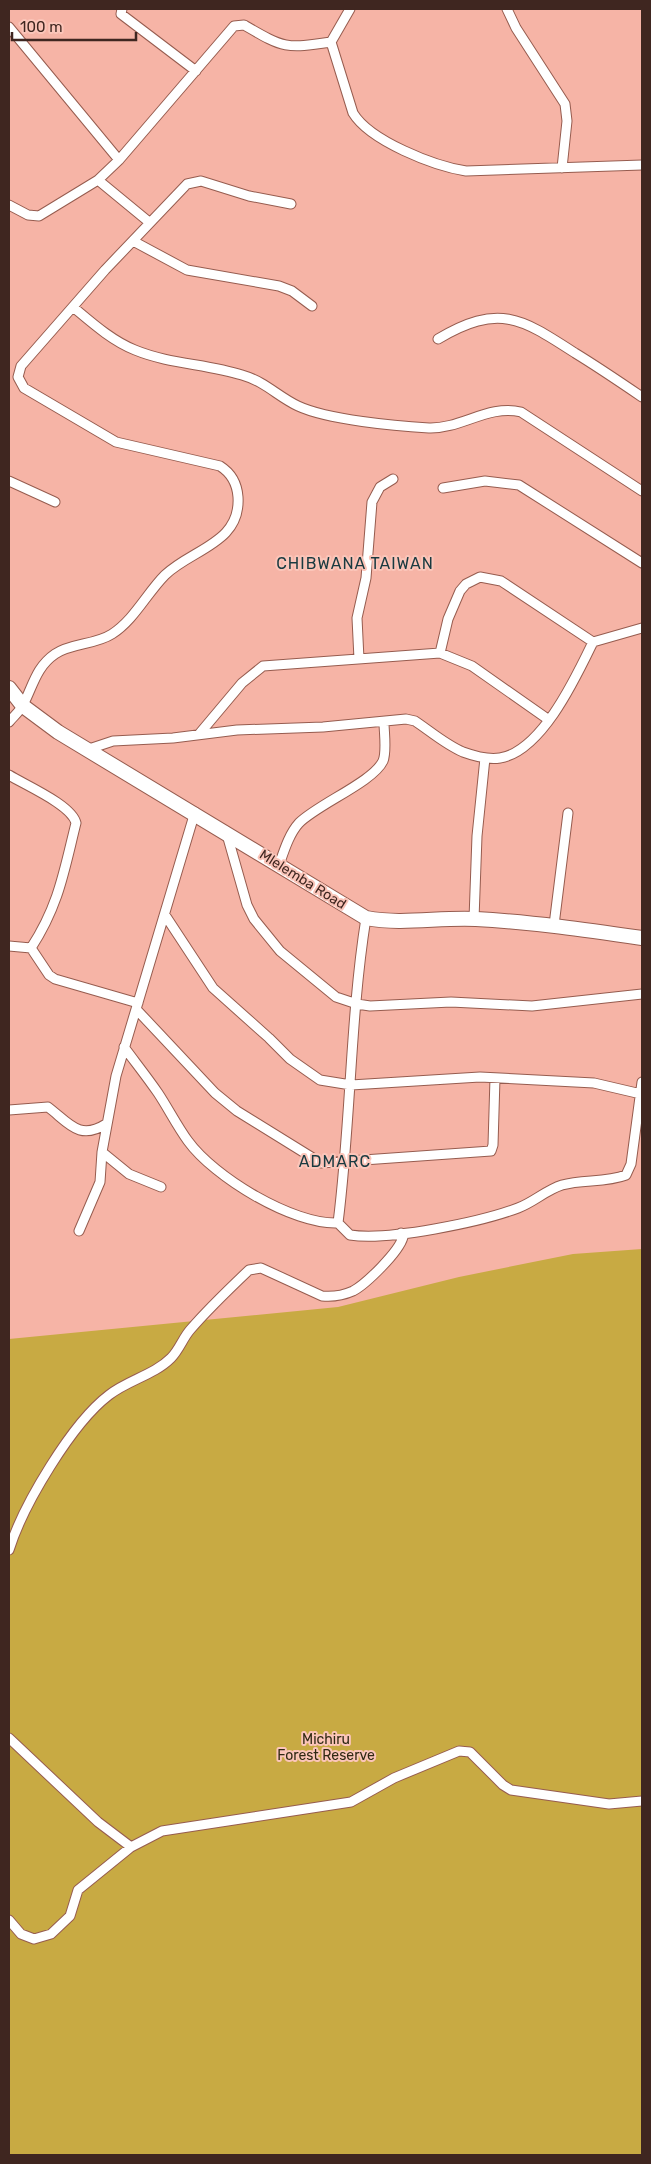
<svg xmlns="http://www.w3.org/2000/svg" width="651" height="2164" viewBox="0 0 651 2164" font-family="Rubik,sans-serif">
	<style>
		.green { fill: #c8aa43 }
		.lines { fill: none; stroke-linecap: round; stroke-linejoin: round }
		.street-casing { stroke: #965c4f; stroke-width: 11 }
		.secondary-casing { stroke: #965c4f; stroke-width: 16 }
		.street { stroke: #fff; stroke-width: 9 }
		.secondary { stroke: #fff; stroke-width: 14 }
		.labels { text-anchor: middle; stroke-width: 4; stroke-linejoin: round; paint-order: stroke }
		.street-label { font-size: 14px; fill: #3f2620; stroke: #fbc5b9 }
		.park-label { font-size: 14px; fill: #302913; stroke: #fbc5b9 }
		.quarter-label { font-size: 16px; letter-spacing: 1px; fill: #193a40; stroke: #fbc5b9 }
	</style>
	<rect width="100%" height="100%" fill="#f6b4a6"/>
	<path class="green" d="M 642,1249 L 642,2155 L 9,2155 L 9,1339 L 338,1307 L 459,1277 L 573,1254 Z"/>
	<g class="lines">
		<defs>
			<path id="street" d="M 122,9 L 121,14 L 196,71
				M 350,9 L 331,42 L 353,113 C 370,141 434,166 466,171 L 642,165
				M 507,9 L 516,28 L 565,104 L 567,121 L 562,168
				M 9,27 L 119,160
				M 98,180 L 149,222
				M 9,205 L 28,215 L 39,216 L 98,180 L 119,160 L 234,26 L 244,25 C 284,48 285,49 331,42
				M 133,241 L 187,270 L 279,286 L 292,291 L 312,306
				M 73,307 C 91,322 112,341 135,350 C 169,364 207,364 242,375 C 266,382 277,396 298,406 C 328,420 396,426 429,428 C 461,429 489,404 521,412 L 642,491
				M 438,339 C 499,303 521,318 575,353 C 598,367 620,382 642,397
				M 9,481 L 55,502
				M 443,488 L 485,481 L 519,485 L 642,563
				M 440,653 L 448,619 L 460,591 L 466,584 L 480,577 L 501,581 L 593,642
				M 359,659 L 357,618 L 366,578 L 372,502 L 380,487 L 393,479
				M 9,722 C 13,717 20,711 23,705 C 33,686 36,667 55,654 C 71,643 95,645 112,634 C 134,620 147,593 165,575 C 192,549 241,543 238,497 C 237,483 231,473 220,466 L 116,442 L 24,388 L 18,377 L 21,366 L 105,270 L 187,184 L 201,181 L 249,196 L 291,204
				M 200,733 L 242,683 L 263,666 L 440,653 L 472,666 L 549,720
				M 86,750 L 113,741 L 173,738 L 237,730 L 323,727 L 406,719 L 415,721 C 430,731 446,745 463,752 C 474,756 488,760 500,758 C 542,751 576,677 593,642 L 642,628
				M 9,775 C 25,785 72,805 76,823 C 64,871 59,905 31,948
				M 226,831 L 247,905 L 254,919 L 280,951 L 336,997 L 357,1004 L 370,1006 L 451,1002 L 532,1006 L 642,994
				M 279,865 C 284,851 289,834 299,823 C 318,804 373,782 383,761 C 387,751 384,733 384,722
				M 165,915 L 213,988 L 269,1038 L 290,1059 L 320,1080 L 351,1085 L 480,1077 L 594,1083 L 641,1094
				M 366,918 C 350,1018 351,1121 338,1223 L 350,1235 C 389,1241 481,1222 518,1208 C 534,1202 546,1190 562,1185 C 583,1179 605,1183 626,1175 L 631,1164 L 642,1082
				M 474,919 L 477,836 L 485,758
				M 554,925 L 568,813
				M 9,946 L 31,948 L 49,975 L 55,979 L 138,1003
				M 136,1009 L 215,1093 L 237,1111 L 321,1163 L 491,1151 L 493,1145 L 495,1078
				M 124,1047 C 135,1062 147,1077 158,1093 C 168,1108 177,1126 188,1141 C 214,1177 293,1225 338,1223
				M 9,1110 L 48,1107 C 69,1123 79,1141 106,1124
				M 102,1152 L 129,1174 L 161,1187
				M 79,1231 L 100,1182 L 102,1152 L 116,1076 L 195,812
				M 9,1550 C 23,1505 72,1423 109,1395 C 128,1380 154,1375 171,1358 C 179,1350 183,1338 190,1330 C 208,1309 229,1289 249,1270 L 261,1268 L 322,1296 C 332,1297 344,1295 353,1291 C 366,1284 399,1252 403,1237 L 401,1233
				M 9,1738 L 98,1822 L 131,1847
				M 9,1920 L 21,1934 L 34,1939 L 51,1934 L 70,1916 L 78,1890 L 131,1847 L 162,1831 L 351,1802 L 394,1778 L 459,1751 L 470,1752 L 503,1785 L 511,1790 L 609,1804 L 642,1801"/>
			<path id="secondary" d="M 9,688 L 23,706 L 58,732 L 366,918 C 403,925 439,917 476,919 C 532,922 587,930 642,938"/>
		</defs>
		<use href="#street" class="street-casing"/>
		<use href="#secondary" class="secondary-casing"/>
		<use href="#street" class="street"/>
		<use href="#secondary" class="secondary"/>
	</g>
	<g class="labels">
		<g class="street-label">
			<text transform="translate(303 879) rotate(32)" y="5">Mlelemba Road</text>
		</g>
		<g class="park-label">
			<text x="326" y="1744">Michiru<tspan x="326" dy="16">Forest Reserve</tspan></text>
		</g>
		<g class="quarter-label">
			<text x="355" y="569">CHIBWANA TAIWAN</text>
			<text x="335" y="1167">ADMARC</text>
		</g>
	</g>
	<rect width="651" height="2164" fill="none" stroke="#3f2620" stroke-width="20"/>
	<path d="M12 32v8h124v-8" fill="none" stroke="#3f2620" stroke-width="2.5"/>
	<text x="20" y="32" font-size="15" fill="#3f2620" stroke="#fbc5b9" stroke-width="4" paint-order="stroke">100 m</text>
</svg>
